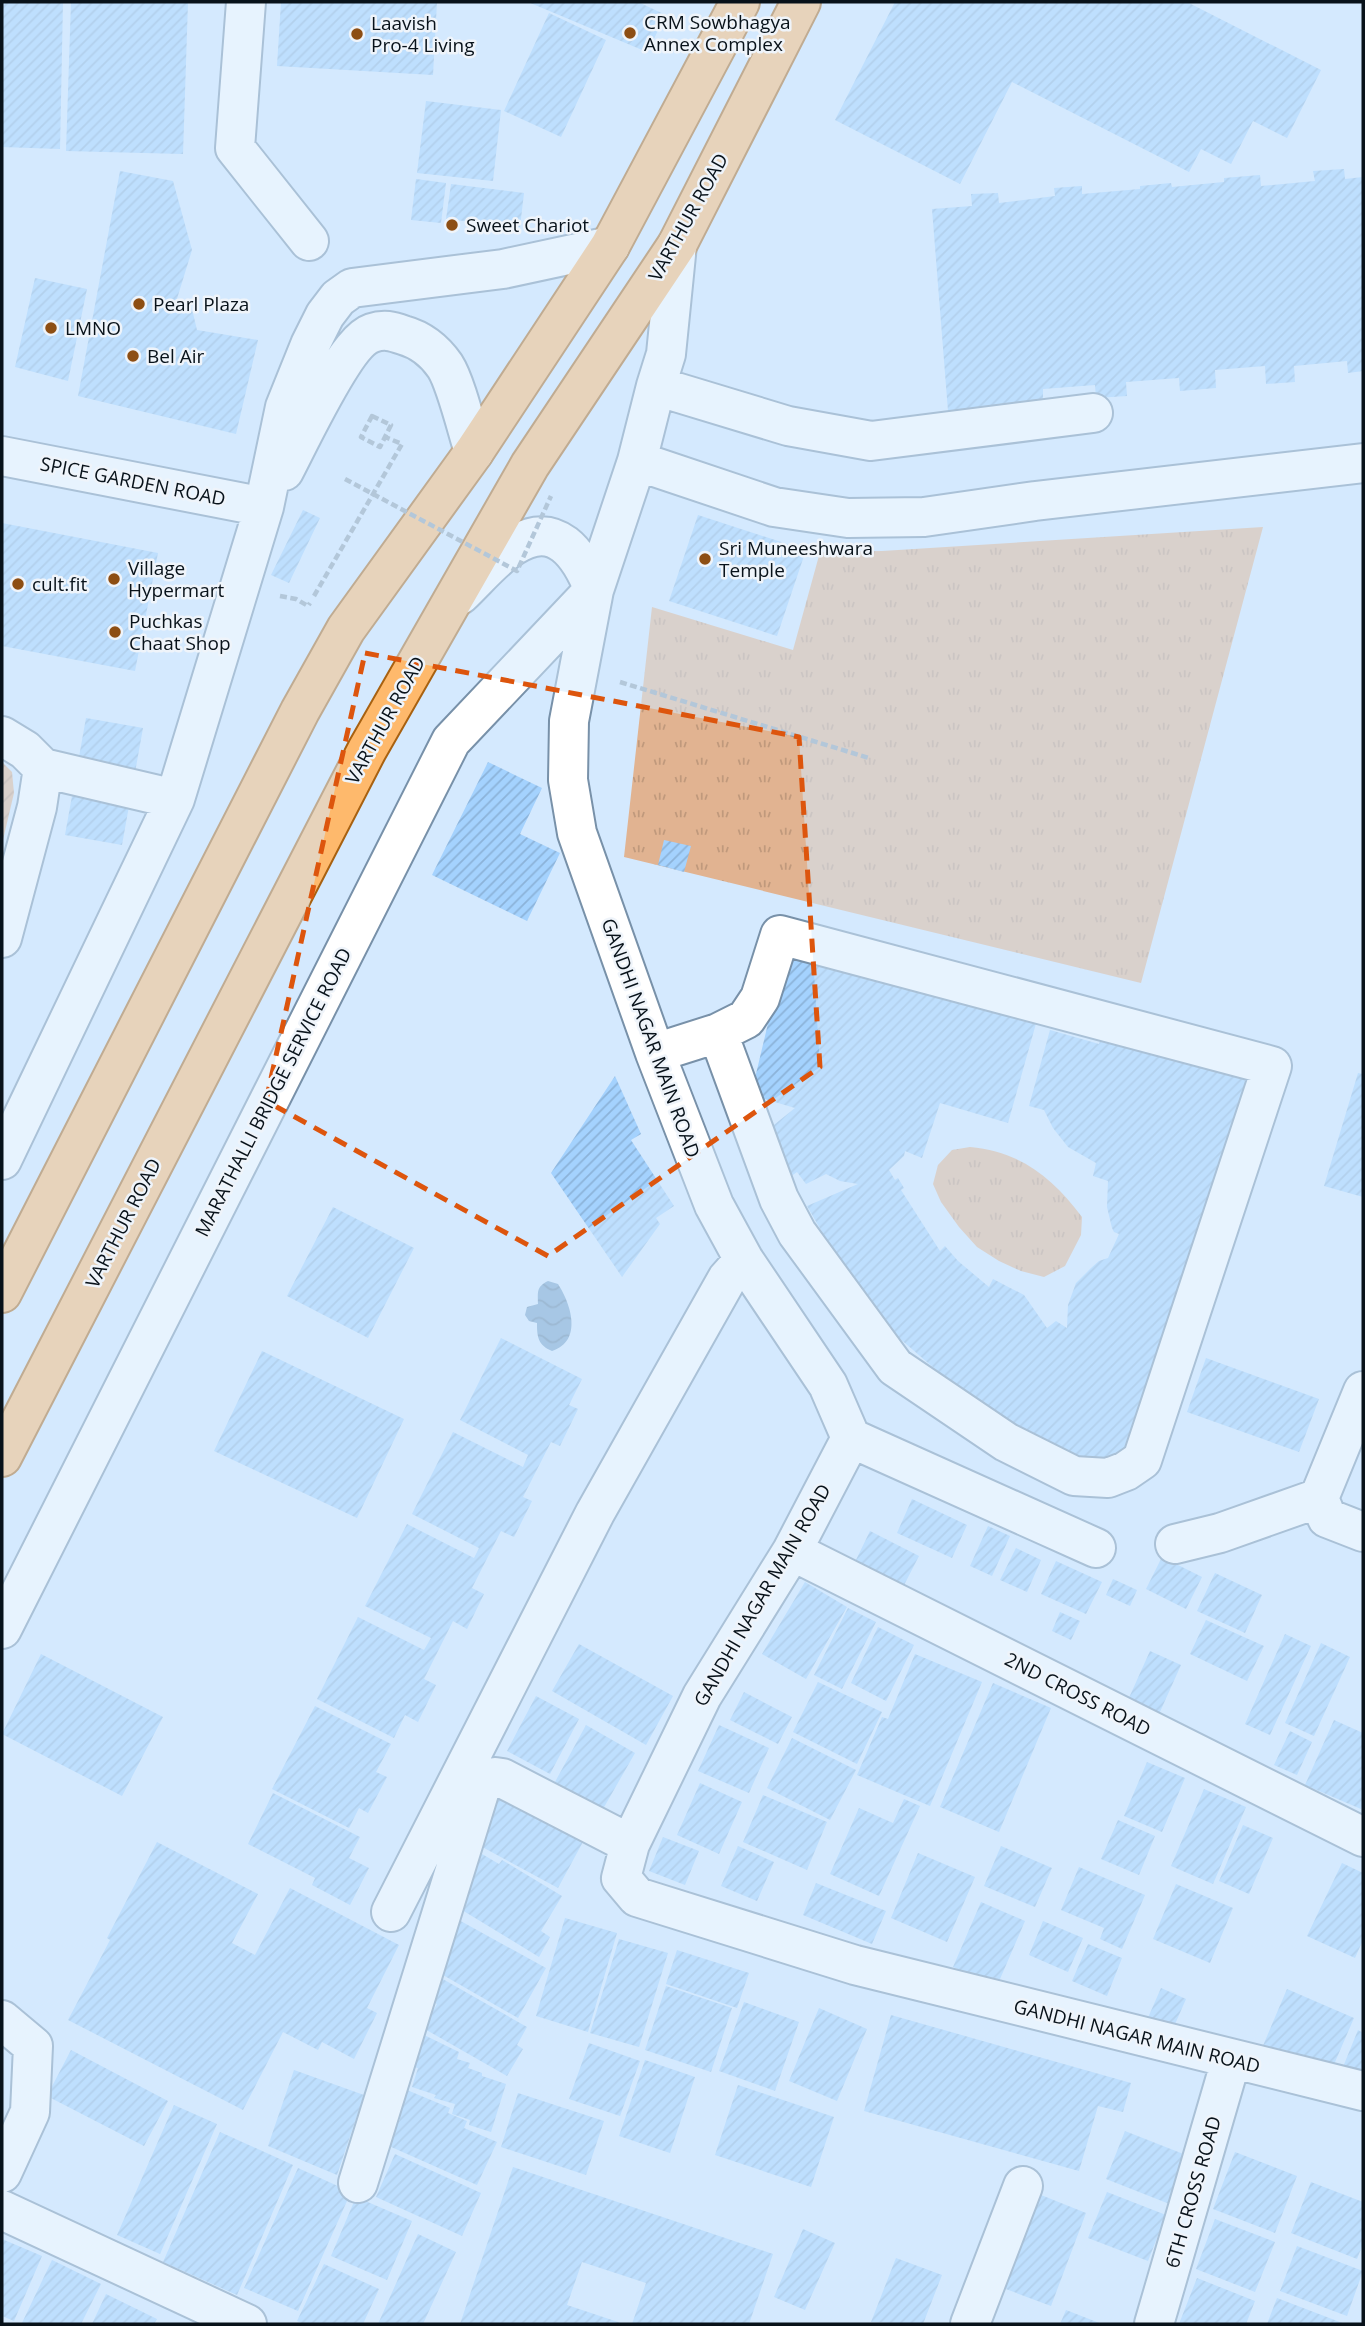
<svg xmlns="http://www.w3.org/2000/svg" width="1365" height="2326" viewBox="0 0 1365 2326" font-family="'Open Sans',sans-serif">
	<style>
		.grass { fill: url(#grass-tufts) }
		.garden { fill: url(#garden-furrows) }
		.water { fill: url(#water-waves) }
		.building { fill: url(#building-hatch) }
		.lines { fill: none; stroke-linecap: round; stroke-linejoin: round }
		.minor-casing { stroke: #7891a9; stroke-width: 42 }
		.major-casing { stroke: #a86110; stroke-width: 42 }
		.path { stroke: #8c9dae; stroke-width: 4.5; stroke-dasharray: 7 3.5; stroke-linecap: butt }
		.minor { stroke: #fff; stroke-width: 38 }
		.major { stroke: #feb96c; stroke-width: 38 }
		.path-bridge { stroke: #8c9dae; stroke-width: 4.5; stroke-dasharray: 7 3.5; stroke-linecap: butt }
		.marked { fill: none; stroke: #dd550d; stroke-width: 5; stroke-dasharray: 14 9; stroke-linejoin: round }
		.poi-dot { fill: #8d4e13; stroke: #eff4fa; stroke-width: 2.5 }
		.labels { text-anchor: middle; stroke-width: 5; stroke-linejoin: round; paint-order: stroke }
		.poi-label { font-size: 19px; fill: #08121a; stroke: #eff4fa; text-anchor: start }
		.street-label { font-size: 19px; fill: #08121a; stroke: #eff4fa }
	</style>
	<defs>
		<pattern id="grass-tufts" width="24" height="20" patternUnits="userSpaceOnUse" patternTransform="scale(1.75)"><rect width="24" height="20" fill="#e1b391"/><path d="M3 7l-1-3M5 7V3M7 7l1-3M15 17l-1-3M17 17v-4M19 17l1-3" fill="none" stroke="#c0997c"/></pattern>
		<pattern id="garden-furrows" width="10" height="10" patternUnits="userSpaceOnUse" patternTransform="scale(1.75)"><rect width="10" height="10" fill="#e1b391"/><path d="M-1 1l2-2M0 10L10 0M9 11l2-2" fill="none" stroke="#c0997c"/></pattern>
		<pattern id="water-waves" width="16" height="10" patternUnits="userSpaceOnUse" patternTransform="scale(1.75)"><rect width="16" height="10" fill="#719dc7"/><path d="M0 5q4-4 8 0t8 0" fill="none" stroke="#5b7fa1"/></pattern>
		<pattern id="building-hatch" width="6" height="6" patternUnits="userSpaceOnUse" patternTransform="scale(1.75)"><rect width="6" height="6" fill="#a4d2fe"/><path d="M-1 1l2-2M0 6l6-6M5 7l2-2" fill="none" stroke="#8cb3d9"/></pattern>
	</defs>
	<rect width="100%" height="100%" fill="#d4e9fe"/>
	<path class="grass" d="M 1263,527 L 1141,983 L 624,857 L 652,607 L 793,650 L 820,552 L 882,551 Z
		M 970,1147 C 1021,1152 1052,1177 1082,1217 L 1081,1235 L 1065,1266 L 1044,1277 L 1021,1271 L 999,1261 L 977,1247 L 959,1227 L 941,1202 L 933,1184 L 938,1165 L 952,1150 Z"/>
	<path class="garden" d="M 2,762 L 12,772 L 14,793 L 2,844 Z"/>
	<path class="water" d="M 548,1281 L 558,1284 C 571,1304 583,1341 552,1351 C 538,1345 537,1337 537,1323 L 529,1321 L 525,1315 L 527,1307 L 538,1304 C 538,1292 536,1287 548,1281 Z"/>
	<path class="building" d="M 2,2 L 63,2 L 60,149 L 2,147 Z
		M 71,2 L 188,2 L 183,154 L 66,151 Z
		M 281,2 L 437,2 L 433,75 L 277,66 Z
		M 528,2 L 638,2 L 666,15 L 647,52 Z
		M 895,2 L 1187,2 L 1321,70 L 1287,138 L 1253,121 L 1231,164 L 1201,149 L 1189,172 L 1012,82 L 960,184 L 835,120 Z
		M 549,13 L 606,40 L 561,137 L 504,111 Z
		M 426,101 L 501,110 L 493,181 L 417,173 Z
		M 1344,169 L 1345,179 L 1363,177 L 1363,371 L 1348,373 L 1347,361 L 1294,366 L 1295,382 L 1266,384 L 1265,366 L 1215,370 L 1216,388 L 1180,391 L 1179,378 L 1126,382 L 1127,396 L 1096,398 L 1095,385 L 1043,389 L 1043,402 L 948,411 L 932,209 L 972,206 L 971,194 L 998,193 L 999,203 L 1055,196 L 1054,188 L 1082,186 L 1082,194 L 1140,189 L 1140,186 L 1171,183 L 1172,187 L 1224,182 L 1224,178 L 1260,175 L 1261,186 L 1315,181 L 1313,171 Z
		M 120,171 L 173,181 L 192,250 L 176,302 L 191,305 L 197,330 L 258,340 L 236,434 L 78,396 Z
		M 416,179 L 446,183 L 441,223 L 411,220 Z
		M 451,184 L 524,193 L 520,227 L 446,219 Z
		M 35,278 L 87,289 L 68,381 L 15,367 Z
		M 303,510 L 320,518 L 289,583 L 271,575 Z
		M 698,515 L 806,550 L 777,636 L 669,601 Z
		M 2,523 L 158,553 L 135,671 L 2,646 Z
		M 86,718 L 143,728 L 122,845 L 65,835 Z
		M 488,762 L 542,788 L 520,834 L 560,853 L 527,921 L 432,875 Z
		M 664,840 L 691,846 L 684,872 L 658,865 Z
		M 785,952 L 1037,1020 L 1008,1123 L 940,1103 L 922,1158 L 905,1151 L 904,1156 L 889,1170 L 895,1180 L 898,1178 L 904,1188 L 901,1190 L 940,1251 L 945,1246 L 958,1261 L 989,1287 L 993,1279 L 1024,1295 L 1047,1328 L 1056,1321 L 1067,1328 L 1068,1305 L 1076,1283 L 1091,1268 L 1099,1261 L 1108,1258 L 1119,1234 L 1114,1232 L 1112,1228 L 1107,1207 L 1108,1181 L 1093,1176 L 1096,1163 L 1068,1147 L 1053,1128 L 1044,1110 L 1029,1106 L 1050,1030 L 1099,1044 L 1101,1038 L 1248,1077 L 1124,1464 L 1050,1451 L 949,1381 L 891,1331 L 855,1289 L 807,1206 L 858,1184 L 840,1181 L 826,1174 L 806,1184 L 797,1172 L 790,1177 L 759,1137 L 795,1108 L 751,1095 Z
		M 1358,1073 L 1363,1074 L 1363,1197 L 1324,1186 Z
		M 615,1076 L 641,1134 L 631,1140 L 674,1206 L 656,1218 L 660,1224 L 622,1277 L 551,1173 Z
		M 333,1207 L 414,1248 L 368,1338 L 287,1296 Z
		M 501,1338 L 582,1379 L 569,1405 L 578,1409 L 560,1446 L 551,1442 L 523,1497 L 532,1501 L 514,1537 L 501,1531 L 472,1588 L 484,1594 L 467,1629 L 453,1621 L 424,1679 L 436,1685 L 418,1722 L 405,1715 L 394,1738 L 317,1699 L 358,1617 L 424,1650 L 431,1638 L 365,1606 L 407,1524 L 474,1558 L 479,1548 L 412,1514 L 453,1432 L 523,1467 L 525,1462 L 528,1455 L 460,1420 Z
		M 262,1351 L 404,1419 L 357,1518 L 214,1451 Z
		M 1206,1358 L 1319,1399 L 1299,1452 L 1187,1412 Z
		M 912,1499 L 967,1525 L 952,1558 L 897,1533 Z
		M 988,1526 L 1010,1536 L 992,1576 L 970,1566 Z
		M 870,1531 L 919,1556 L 902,1589 L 854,1564 Z
		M 1016,1548 L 1041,1560 L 1027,1592 L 1000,1580 Z
		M 1162,1557 L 1202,1577 L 1186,1609 L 1146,1589 Z
		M 1056,1561 L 1102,1582 L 1086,1614 L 1041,1594 Z
		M 1215,1573 L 1262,1595 L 1245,1633 L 1197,1611 Z
		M 1113,1579 L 1137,1590 L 1130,1606 L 1106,1595 Z
		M 805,1582 L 847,1607 L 806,1679 L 762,1654 Z
		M 848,1608 L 876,1622 L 842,1689 L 814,1675 Z
		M 1060,1612 L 1080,1621 L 1071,1640 L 1052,1631 Z
		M 1206,1620 L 1264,1646 L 1247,1681 L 1190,1654 Z
		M 878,1627 L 914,1645 L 886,1701 L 851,1683 Z
		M 1285,1634 L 1311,1646 L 1270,1735 L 1245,1724 Z
		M 1321,1643 L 1350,1657 L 1314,1736 L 1285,1723 Z
		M 579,1644 L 673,1696 L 646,1745 L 552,1691 Z
		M 1150,1651 L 1181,1665 L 1159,1714 L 1128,1700 Z
		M 41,1654 L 163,1717 L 122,1796 L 2,1734 Z
		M 915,1654 L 982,1682 L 930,1806 L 857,1775 L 882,1717 L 888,1719 Z
		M 818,1682 L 882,1712 L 857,1764 L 793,1732 Z
		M 993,1683 L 1051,1708 L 999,1832 L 940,1807 Z
		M 744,1692 L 792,1717 L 778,1744 L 730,1720 Z
		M 536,1696 L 579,1719 L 550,1774 L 507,1751 Z
		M 315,1706 L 391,1744 L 376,1772 L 387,1777 L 368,1813 L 359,1808 L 349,1828 L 272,1789 Z
		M 1334,1720 L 1363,1733 L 1363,1803 L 1361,1809 L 1305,1785 Z
		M 586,1725 L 635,1753 L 603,1809 L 555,1782 Z
		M 719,1725 L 769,1748 L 749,1793 L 698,1771 Z
		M 1290,1731 L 1312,1742 L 1297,1775 L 1274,1765 Z
		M 792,1738 L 856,1770 L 830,1820 L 767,1788 Z
		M 1147,1762 L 1185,1778 L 1162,1832 L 1124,1816 Z
		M 700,1783 L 742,1802 L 719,1854 L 677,1835 Z
		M 1204,1789 L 1246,1807 L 1213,1884 L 1171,1866 Z
		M 273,1793 L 360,1837 L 349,1858 L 369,1868 L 350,1905 L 312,1885 L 315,1878 L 248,1844 Z
		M 499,1794 L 584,1840 L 558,1888 L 473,1842 Z
		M 763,1795 L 827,1822 L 807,1870 L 743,1842 Z
		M 904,1799 L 920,1806 L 879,1896 L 830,1874 L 859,1808 L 893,1823 Z
		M 1118,1820 L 1155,1836 L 1139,1875 L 1101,1859 Z
		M 1243,1825 L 1273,1838 L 1249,1894 L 1219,1881 Z
		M 663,1837 L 699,1851 L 685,1885 L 649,1871 Z
		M 157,1842 L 258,1894 L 232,1943 L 255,1955 L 290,1888 L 399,1945 L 367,2008 L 377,2013 L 354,2059 L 322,2042 L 318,2050 L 283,2032 L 243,2110 L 68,2020 L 110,1940 L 107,1938 Z
		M 738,1846 L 774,1862 L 757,1901 L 721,1886 Z
		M 1001,1846 L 1052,1868 L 1035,1907 L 984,1886 Z
		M 918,1853 L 975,1877 L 947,1942 L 891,1918 Z
		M 482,1854 L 499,1864 L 502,1860 L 562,1896 L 541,1931 L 550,1937 L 539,1957 L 457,1907 L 463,1885 Z
		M 1342,1863 L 1363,1873 L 1363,1940 L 1355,1958 L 1307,1936 Z
		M 1079,1867 L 1145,1895 L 1122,1949 L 1100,1939 L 1104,1928 L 1061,1910 Z
		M 816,1883 L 886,1911 L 872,1944 L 803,1915 Z
		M 1176,1884 L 1233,1908 L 1210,1963 L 1153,1939 Z
		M 981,1902 L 1025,1921 L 997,1986 L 953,1967 Z
		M 565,1918 L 617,1933 L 588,2032 L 536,2016 Z
		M 457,1919 L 546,1968 L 518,2018 L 436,1971 Z
		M 1043,1921 L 1083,1938 L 1068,1972 L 1029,1955 Z
		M 619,1939 L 668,1953 L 639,2047 L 590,2033 Z
		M 1088,1944 L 1122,1958 L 1107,1996 L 1072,1981 Z
		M 677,1950 L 749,1973 L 737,2008 L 666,1984 Z
		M 441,1978 L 527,2027 L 517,2045 L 523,2049 L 507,2076 L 423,2028 L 437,2004 L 429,2000 Z
		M 666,1986 L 732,2008 L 711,2072 L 645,2050 Z
		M 1161,1988 L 1186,1999 L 1172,2031 L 1147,2020 Z
		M 1287,1989 L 1354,2018 L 1329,2076 L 1262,2048 Z
		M 744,2002 L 799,2022 L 775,2091 L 719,2071 Z
		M 819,2008 L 867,2029 L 837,2101 L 789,2081 Z
		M 891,2015 L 1131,2083 L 1123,2112 L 1098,2106 L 1079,2171 L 864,2111 Z
		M 1358,2030 L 1363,2033 L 1363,2075 L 1343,2067 Z
		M 422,2034 L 459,2052 L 457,2059 L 470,2063 L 468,2068 L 482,2073 L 482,2076 L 506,2084 L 491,2132 L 469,2125 L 470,2120 L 452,2114 L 455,2104 L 434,2098 L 436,2095 L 412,2087 L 418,2068 L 413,2067 Z
		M 589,2043 L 640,2061 L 620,2116 L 569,2099 Z
		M 71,2050 L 168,2101 L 144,2146 L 47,2096 Z
		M 645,2060 L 695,2077 L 670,2153 L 619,2136 Z
		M 294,2070 L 364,2095 L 337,2175 L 268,2146 Z
		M 738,2085 L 834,2117 L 811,2187 L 715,2155 Z
		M 407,2090 L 450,2108 L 448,2113 L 467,2121 L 464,2128 L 497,2142 L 477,2185 L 389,2146 L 400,2119 L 396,2117 Z
		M 518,2093 L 604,2121 L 586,2175 L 501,2147 Z
		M 174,2105 L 217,2124 L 160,2254 L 117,2235 Z
		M 1125,2131 L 1191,2157 L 1172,2205 L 1106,2179 Z
		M 220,2132 L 293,2165 L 237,2295 L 163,2262 Z
		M 1235,2152 L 1297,2176 L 1275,2233 L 1213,2209 Z
		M 395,2154 L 481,2193 L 462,2236 L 376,2197 Z
		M 513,2167 L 773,2254 L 749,2324 L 632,2324 L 646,2283 L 582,2262 L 567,2305 L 624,2324 L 460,2324 Z
		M 298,2168 L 351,2192 L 298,2311 L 244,2288 Z
		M 1311,2182 L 1363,2202 L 1363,2244 L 1357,2259 L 1291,2233 Z
		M 1031,2191 L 1086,2213 L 1051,2306 L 995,2285 Z
		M 1107,2192 L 1166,2215 L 1148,2261 L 1088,2238 Z
		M 356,2197 L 412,2221 L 387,2280 L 331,2256 Z
		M 1215,2219 L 1275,2242 L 1255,2292 L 1196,2269 Z
		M 803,2229 L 835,2243 L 805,2310 L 774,2297 Z
		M 418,2234 L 456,2252 L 423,2324 L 378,2324 Z
		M 2,2239 L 42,2256 L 14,2321 L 2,2316 Z
		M 1297,2246 L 1363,2271 L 1347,2316 L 1280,2291 Z
		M 896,2258 L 942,2275 L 923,2324 L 871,2322 Z
		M 52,2260 L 101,2284 L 81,2324 L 22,2323 Z
		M 324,2264 L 379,2289 L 363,2324 L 304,2324 L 297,2321 Z
		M 1197,2278 L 1255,2301 L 1246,2324 L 1179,2324 Z
		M 106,2294 L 157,2319 L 154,2324 L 92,2324 Z
		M 1277,2298 L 1345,2324 L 1267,2324 Z
		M 1066,2310 L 1102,2324 L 1060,2324 Z"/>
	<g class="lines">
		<defs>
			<path id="minor" d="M 246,2 L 235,148 L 309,241
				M 656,386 L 788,426 L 871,441 L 1093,413
				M 2,456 L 264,507
				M 637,461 L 774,507 L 848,518 L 924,517 L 1035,501 L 1363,463
				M 284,471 C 299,443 345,342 372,333 C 384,329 392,331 403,335 C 421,340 434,350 445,366 C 456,383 467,430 474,452
				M 594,590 L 569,721 L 568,780 L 577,833 L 655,1053 L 714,1205 L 744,1260 L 828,1385 L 851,1438 L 792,1551 L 702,1696 L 630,1844 L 621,1878 L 637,1897 L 855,1965 L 1363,2091
				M 460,595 C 477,579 494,558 513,546 C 556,518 580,555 594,590
				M 2,736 L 25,750 L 43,768 L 175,799
				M 2,938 L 37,807 L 43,768
				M 655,1053 L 718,1033 L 779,1199 L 797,1233 L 895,1367 L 1006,1442 L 1074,1476 L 1108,1478 L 1126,1471 L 1142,1460 L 1272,1066 L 780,935 L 760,998 L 746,1019 L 718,1033
				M 2,1160 L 175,799 L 264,507 L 285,407 L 310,345 L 325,315 L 338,298 L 352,288 L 503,269 L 610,246
				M 1363,1391 L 1319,1498 L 1327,1518 L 1363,1532
				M 851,1438 L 1096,1548
				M 1175,1544 L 1220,1533 L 1319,1498
				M 792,1551 L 1363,1837
				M 2,1629 L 451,741 L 594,590 L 637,461 L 656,386 L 666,354 L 677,245
				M 391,1912 L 595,1513 L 727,1279 L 744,1260
				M 2,2020 L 33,2046 L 30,2112 L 2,2173
				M 358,2183 L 482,1783 L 495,1777 L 502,1778 L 630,1844
				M 2,2210 L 247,2324
				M 970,2324 L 1023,2186
				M 1154,2324 L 1231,2060"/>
			<path id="major" d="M 2,1293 L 300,711 L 346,629 L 474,452 L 610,246 L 740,2
				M 2,1457 L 367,750 L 530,465 L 677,245 L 801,2"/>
		</defs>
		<use href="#minor" class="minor-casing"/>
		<use href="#major" class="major-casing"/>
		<path class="path" d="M 372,416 L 391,425 L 380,447 L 361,437 Z
			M 280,596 L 296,599 L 308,606 L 310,603
			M 314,596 L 402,444 L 385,437
			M 620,682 L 869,758"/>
		<use href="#minor" class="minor"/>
		<use href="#major" class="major"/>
		<path class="path-bridge" d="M 345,479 L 517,571 L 551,496"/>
	</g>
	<path d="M0 0H1365V2326H0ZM 365,653 L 799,737 L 820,1067 L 548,1256 L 266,1101 Z" fill="#d4e9fe" fill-opacity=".55" fill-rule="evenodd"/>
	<path class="marked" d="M 365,653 L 799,737 L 820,1067 L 548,1256 L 266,1101 Z"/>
	<g class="poi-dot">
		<circle cx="630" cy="33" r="7"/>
		<circle cx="357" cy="34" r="7"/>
		<circle cx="452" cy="225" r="7"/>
		<circle cx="139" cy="304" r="7"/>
		<circle cx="51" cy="328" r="7"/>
		<circle cx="133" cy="356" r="7"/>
		<circle cx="705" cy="559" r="7"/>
		<circle cx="114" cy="579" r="7"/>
		<circle cx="18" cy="584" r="7"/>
		<circle cx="115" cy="632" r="7"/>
	</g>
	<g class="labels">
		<g class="poi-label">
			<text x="644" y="29">CRM Sowbhagya<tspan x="644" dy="22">Annex Complex</tspan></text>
			<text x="371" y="30">Laavish<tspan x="371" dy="22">Pro-4 Living</tspan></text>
			<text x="466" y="232">Sweet Chariot</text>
			<text x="153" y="311">Pearl Plaza</text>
			<text x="65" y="335">LMNO</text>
			<text x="147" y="363">Bel Air</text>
			<text x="719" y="555">Sri Muneeshwara<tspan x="719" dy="22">Temple</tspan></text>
			<text x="128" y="575">Village<tspan x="128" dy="22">Hypermart</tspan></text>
			<text x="32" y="591">cult.fit</text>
			<text x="129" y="628">Puchkas<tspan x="129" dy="22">Chaat Shop</tspan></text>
		</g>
		<g class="street-label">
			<text transform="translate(688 217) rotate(-61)" y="7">VARTHUR ROAD</text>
			<text transform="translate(133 481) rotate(11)" y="7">SPICE GARDEN ROAD</text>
			<text transform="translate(385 720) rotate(-61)" y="7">VARTHUR ROAD</text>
			<text transform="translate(651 1038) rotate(70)" y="7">GANDHI NAGAR MAIN ROAD</text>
			<text transform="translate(273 1092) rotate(-63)" y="7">MARATHALLI BRIDGE SERVICE ROAD</text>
			<text transform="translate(123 1223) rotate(-63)" y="7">VARTHUR ROAD</text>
			<text transform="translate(762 1595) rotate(-60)" y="7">GANDHI NAGAR MAIN ROAD</text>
			<text transform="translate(1078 1694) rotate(27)" y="7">2ND CROSS ROAD</text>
			<text transform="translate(1137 2036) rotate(14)" y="7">GANDHI NAGAR MAIN ROAD</text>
			<text transform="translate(1193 2192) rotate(-74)" y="7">6TH CROSS ROAD</text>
		</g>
	</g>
	<rect width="1365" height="2326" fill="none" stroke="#08121a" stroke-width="7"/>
</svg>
